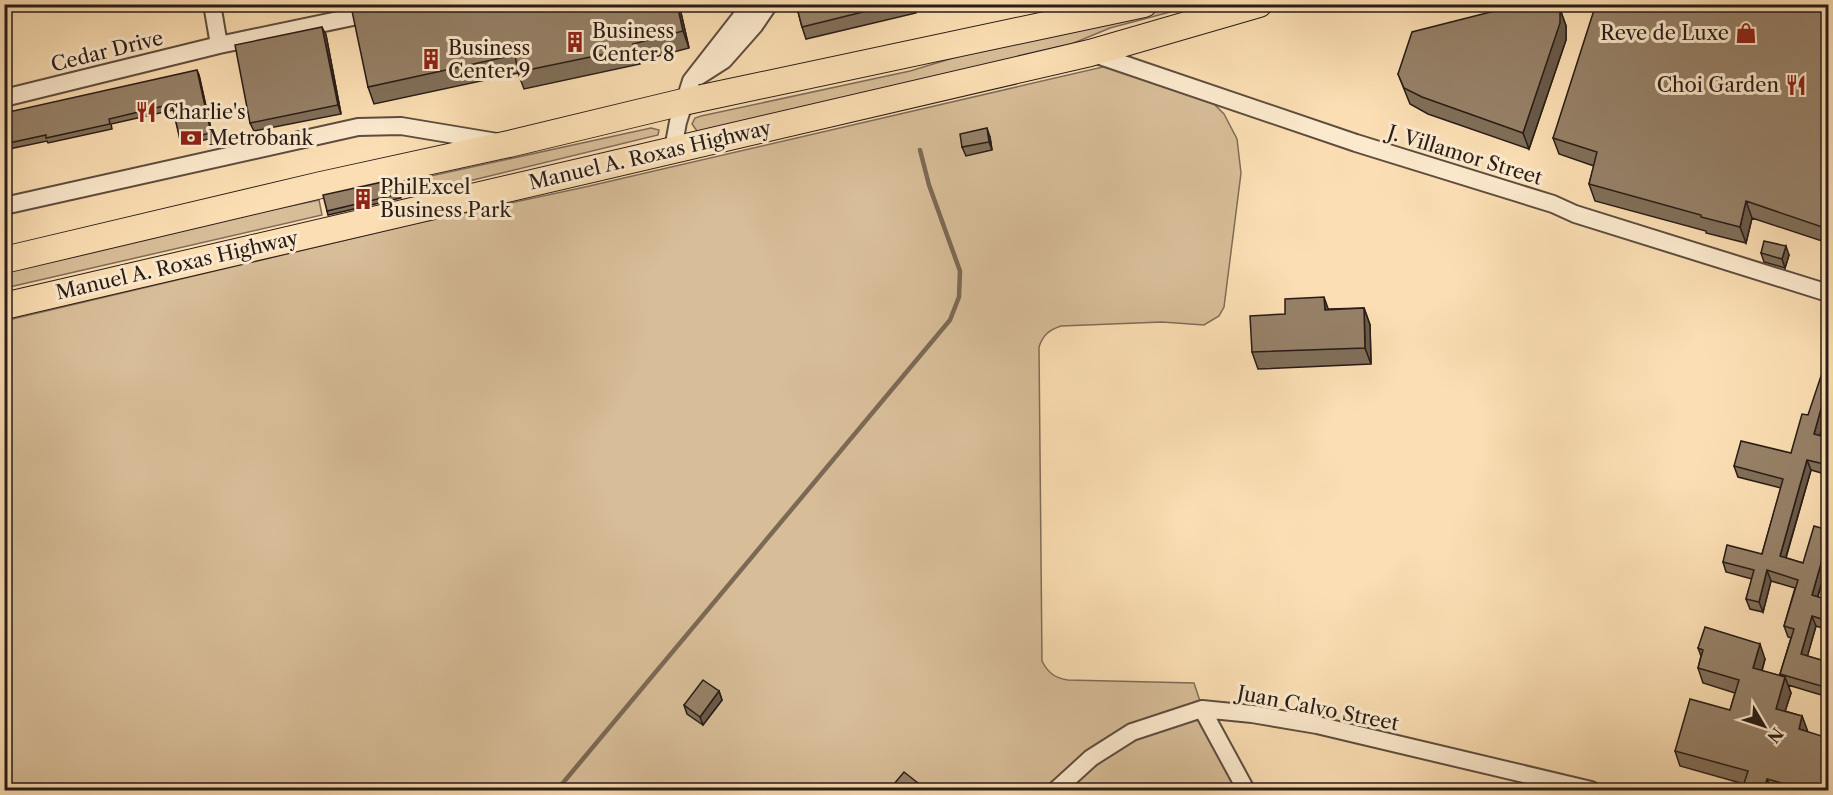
<svg xmlns="http://www.w3.org/2000/svg" width="1833" height="795" viewBox="0 0 1833 795" font-family="'Libre Caslon Text',serif">
	<style>
		.grass { fill: #d7bd98; stroke: #806c58; stroke-width: 1.5 }
		.lines { fill: none; stroke-linecap: round; stroke-linejoin: round }
		.stream { stroke: #7c6955; stroke-width: 4.5 }
		.street-casing { stroke: #5e4c3e; stroke-width: 20 }
		.primary-casing { stroke: #291c17; stroke-width: 28 }
		.street { stroke: #fceace; stroke-width: 16 }
		.primary { stroke: #fbdeb3; stroke-width: 26 }
		.wall { fill: #816f59; stroke: #291c17; stroke-width: 1.5 }
		.shaded-wall { fill: #695a49; stroke: #291c17; stroke-width: 1.5 }
		.building { fill: #968168; stroke: #291c17; stroke-width: 1.5 }
		.labels { text-anchor: middle; stroke-width: 6; stroke-linejoin: round; paint-order: stroke }
		.poi-label { font-size: 20px; fill: #291c17; stroke: #fceace; text-anchor: start }
		.street-label { font-size: 20px; fill: #291c17; stroke: #fceace }
	</style>
	<rect width="100%" height="100%" fill="#fbdeb3"/>
	<filter id="stains"><feTurbulence type="fractalNoise" baseFrequency=".00333" numOctaves="4"/><feColorMatrix values="0 0 0 0 .2 0 0 0 0 .09 0 0 0 0 .02 0 0 0 .5 -.17"/></filter>
	<radialGradient id="worn" r=".72"><stop offset=".6" stop-color="#630" stop-opacity="0"/><stop offset="1" stop-color="#630" stop-opacity=".3"/></radialGradient>
	<path class="grass" d="M 1178,7 L 1178,10 L 1110,28 L 1069,45 L 701,132 L 697,131 L 692,124 L 695,118 L 701,116 L 910,71 L 973,52 Z
		M 1107,66 L 1211,101 L 1224,114 L 1237,139 L 1241,173 L 1224,307 L 1219,316 L 1204,325 L 1162,322 L 1061,326 C 1049,330 1043,335 1039,347 L 1042,661 C 1048,673 1055,678 1068,680 L 1194,683 L 1216,750 L 1237,790 L 5,790 L 4,321 L 413,224 L 585,187 Z
		M 651,128 L 659,130 L 658,135 L 407,196 L 403,182 Z
		M 319,200 L 322,215 L 5,288 L 5,271 L 98,247 Z"/>
	<g class="lines">
		<path class="stream" d="M 945,4 L 950,10
			M 557,790 L 950,320 L 959,297 L 960,271 L 929,185 L 920,150"/>
		<defs>
			<path id="street" d="M 212,4 L 219,45
				M 1091,53 L 1356,143 L 1553,204 L 1575,214 L 1828,293
				M 699,76 L 724,60 L 754,26 L 769,4
				M 4,98 L 219,45 L 415,4
				M 673,149 L 678,122 L 691,81 L 751,4
				M 4,206 L 358,127 L 401,126 L 497,142
				M 1202,709 L 1246,790
				M 1056,790 L 1091,758 L 1132,732 L 1202,709 L 1252,714 L 1317,725 L 1591,790"/>
			<path id="primary" d="M 4,260 L 321,185 L 509,144 L 683,102 L 1144,4
				M 4,306 L 1090,53 L 1259,4"/>
		</defs>
		<use href="#street" class="street-casing"/>
		<use href="#primary" class="primary-casing"/>
		<use href="#street" class="street"/>
		<use href="#primary" class="primary"/>
	</g>
	<path class="wall" d="M 380,4 L 486,4 L 487,8 L 679,4 L 689,48 L 639,61 L 640,64 L 524,89 L 518,73 L 374,104 L 368,87 Z
		M 796,4 L 915,4 L 916,13 L 806,39 L 802,27 Z
		M 1560,9 L 1566,26 L 1566,40 L 1529,149 L 1428,114 L 1410,104 L 1398,74 Z
		M 1828,12 L 1828,243 L 1752,218 L 1746,243 L 1706,233 L 1706,231 L 1595,201 L 1589,184 L 1594,166 L 1559,154 L 1553,138 Z
		M 326,35 L 341,114 L 254,131 L 250,123 Z
		M 199,75 L 213,138 L 182,145 L 173,110 L 111,124 L 112,129 L 48,143 L 47,141 L 4,150 L 4,113 Z
		M 990,137 L 992,150 L 966,156 L 962,147 Z
		M 398,184 L 401,198 L 328,215 L 327,211 Z
		M 1761,253 L 1789,255 L 1785,268 L 1764,262 Z
		M 1364,308 L 1370,325 L 1371,364 L 1258,369 L 1252,352 L 1285,314 L 1329,309 Z
		M 1828,376 L 1828,409 L 1820,436 L 1828,475 L 1811,470 L 1786,558 L 1803,563 L 1828,530 L 1828,562 L 1818,597 L 1828,600 L 1828,630 L 1816,626 L 1807,656 L 1828,662 L 1828,697 L 1788,685 L 1791,693 L 1785,711 L 1802,716 L 1828,790 L 1742,790 L 1744,784 L 1680,766 L 1675,751 L 1730,710 L 1735,693 L 1703,683 L 1698,668 L 1701,656 L 1698,648 L 1765,659 L 1762,671 L 1781,676 L 1780,674 L 1791,638 L 1788,637 L 1784,626 L 1795,588 L 1771,581 L 1763,612 L 1750,609 L 1746,599 L 1752,579 L 1726,572 L 1723,562 L 1762,554 L 1781,488 L 1738,477 L 1734,466 L 1791,453 L 1808,415 Z
		M 719,691 L 722,700 L 703,725 L 687,714 L 684,705 Z"/>
	<path class="shaded-wall" d="M 677,4 L 679,4 L 689,48 L 683,31 Z
		M 1560,9 L 1566,26 L 1566,40 L 1529,149 L 1523,133 Z
		M 322,27 L 326,35 L 341,114 L 338,105 Z
		M 197,70 L 199,75 L 213,138 L 211,133 Z
		M 987,128 L 990,137 L 992,150 L 989,142 Z
		M 1746,201 L 1752,218 L 1746,243 L 1740,227 Z
		M 1786,246 L 1789,255 L 1785,268 L 1782,259 Z
		M 1324,297 L 1330,314 L 1325,310 Z
		M 1364,308 L 1370,325 L 1371,364 L 1365,348 Z
		M 1824,398 L 1828,409 L 1817,444 L 1814,434 Z
		M 1828,448 L 1828,475 L 1824,464 Z
		M 1807,460 L 1811,470 L 1783,567 L 1780,556 Z
		M 1828,539 L 1828,562 L 1815,605 L 1812,595 Z
		M 1767,570 L 1771,581 L 1763,612 L 1759,602 Z
		M 1812,616 L 1816,626 L 1805,665 L 1801,654 Z
		M 1760,644 L 1765,659 L 1758,684 L 1753,668 Z
		M 1785,677 L 1791,693 L 1781,724 L 1776,709 Z
		M 719,691 L 722,700 L 703,725 L 700,717 Z
		M 1802,716 L 1808,732 L 1799,729 Z
		M 1767,779 L 1772,790 L 1764,790 Z
		M 918,783 L 921,790 L 912,790 Z"/>
	<path class="building" d="M 380,4 L 484,4 L 485,8 L 501,4 L 677,4 L 683,31 L 633,44 L 634,48 L 518,72 L 515,55 L 368,87 L 352,11 Z
		M 796,4 L 895,4 L 802,27 Z
		M 1522,4 L 1557,4 L 1560,9 L 1560,23 L 1523,133 L 1422,97 L 1404,88 L 1398,74 L 1412,32 Z
		M 1598,4 L 1784,4 L 1828,12 L 1828,229 L 1746,201 L 1740,227 L 1701,217 L 1701,215 L 1589,184 L 1597,152 L 1553,138 L 1595,7 Z
		M 322,27 L 338,105 L 250,123 L 235,45 Z
		M 197,70 L 211,133 L 180,140 L 172,104 L 109,119 L 110,124 L 46,138 L 46,135 L 4,144 L 4,113 Z
		M 987,128 L 989,142 L 962,147 L 960,134 Z
		M 396,179 L 399,194 L 327,211 L 323,195 Z
		M 1764,241 L 1786,246 L 1782,259 L 1761,253 Z
		M 1324,297 L 1325,310 L 1364,308 L 1365,348 L 1252,352 L 1250,316 L 1285,314 L 1285,299 Z
		M 1822,373 L 1828,376 L 1828,400 L 1824,398 L 1814,434 L 1828,438 L 1828,448 L 1824,464 L 1807,460 L 1780,556 L 1803,563 L 1814,526 L 1828,530 L 1828,539 L 1812,595 L 1828,600 L 1828,621 L 1812,616 L 1801,654 L 1828,662 L 1828,688 L 1780,674 L 1794,629 L 1784,626 L 1798,580 L 1767,570 L 1759,602 L 1746,599 L 1754,570 L 1723,562 L 1727,545 L 1762,554 L 1783,479 L 1734,466 L 1741,441 L 1791,453 L 1802,414 L 1808,415 Z
		M 1705,627 L 1760,644 L 1753,668 L 1785,677 L 1776,709 L 1802,716 L 1799,729 L 1828,738 L 1828,790 L 1808,790 L 1767,779 L 1764,790 L 1742,790 L 1748,771 L 1675,751 L 1690,699 L 1730,710 L 1739,680 L 1698,668 L 1703,650 L 1698,648 Z
		M 703,680 L 719,691 L 700,717 L 684,705 Z
		M 904,772 L 918,783 L 912,790 L 889,790 Z"/>
	<defs>
		<symbol id="shop-bare" viewBox="-9 -9 18 18"><path d="M-5-2.5h2.3a2.7 3.5 0 0 1 5.4 0H5L5.5 6h-11ZM-1.5-2.5h3a1.5 2.3 0 0 0-3 0Z" fill="#8f2418" stroke="#fceace" stroke-width="2.5" paint-order="stroke"/></symbol>
		<symbol id="building-bare" viewBox="-9 -9 18 18"><path d="M-4-6H4V6H1V3H-1V6H-4ZM-2.5-4.3h1.7v1.8h-1.7ZM.8-4.3h1.7v1.8H.8ZM-2.5-1h1.7V.8h-1.7ZM.8-1h1.7V.8H.8Z" fill="#8f2418" stroke="#fceace" stroke-width="2.5" paint-order="stroke"/></symbol>
		<symbol id="restaurant-bare" viewBox="-9 -9 18 18"><path d="M-5-6h1v4h1v-4h1v4h1v-4h1v5L-1.5 .5V6h-2V.5L-5-1ZM5-6V6H3V1.5H1.5Q1.5-4 5-6Z" fill="#8f2418" stroke="#fceace" stroke-width="2.5" paint-order="stroke"/></symbol>
		<symbol id="bank-bare" viewBox="-9 -9 18 18"><path d="M-6-4H6V4H-6ZM0-2.3a2.3 2.3 0 1 0 0 4.6a2.3 2.3 0 1 0 0-4.6Z" fill="#8f2418" stroke="#fceace" stroke-width="2.5" paint-order="stroke"/></symbol>
	</defs>
	<g fill-rule="evenodd">
		<use href="#shop-bare" x="1731" y="18" width="30" height="30"/>
		<use href="#building-bare" x="560" y="27" width="30" height="30"/>
		<use href="#building-bare" x="416" y="44" width="30" height="30"/>
		<use href="#restaurant-bare" x="1781" y="70" width="30" height="30"/>
		<use href="#restaurant-bare" x="131" y="97" width="30" height="30"/>
		<use href="#bank-bare" x="176" y="123" width="30" height="30"/>
		<use href="#building-bare" x="348" y="184" width="30" height="30"/>
	</g>
	<g class="labels">
		<g class="poi-label">
			<text x="592" y="38">Business<tspan x="592" dy="23">Center 8</tspan></text>
			<text x="1729" y="40" text-anchor="end">Reve de Luxe</text>
			<text x="448" y="55">Business<tspan x="448" dy="23">Center 9</tspan></text>
			<text x="1779" y="92" text-anchor="end">Choi Garden</text>
			<text x="163" y="119">Charlie's</text>
			<text x="208" y="145">Metrobank</text>
			<text x="380" y="194">PhilExcel<tspan x="380" dy="23">Business Park</tspan></text>
		</g>
		<g class="street-label">
			<text transform="translate(107 51) rotate(-14)" y="7">Cedar Drive</text>
			<text transform="translate(650 155) rotate(-13)" y="7">Manuel A. Roxas Highway</text>
			<text transform="translate(1465 155) rotate(17)" y="7">J. Villamor Street</text>
			<text transform="translate(177 265) rotate(-13)" y="7">Manuel A. Roxas Highway</text>
			<text transform="translate(1318 708) rotate(11)" y="7">Juan Calvo Street</text>
		</g>
	</g>
	<rect width="1833" height="795" fill="none" stroke="#fbdeb3" stroke-width="24"/>
	<rect x="6" y="6" width="1821" height="783" fill="none" stroke="#291c17" stroke-width="3"/>
	<rect x="12" y="12" width="1809" height="771" fill="none" stroke="#291c17" stroke-width="1.5"/>
	<g transform="translate(1764 726) rotate(129)" stroke="#fceace" stroke-width="4.5" paint-order="stroke">
	<path d="M0-4.5L10 22L0 15L-10 22Z" fill="#291c17"/>
	<text y="-9" font-size="16" font-weight="bold" text-anchor="middle" fill="#291c17">N</text>
	</g>
	<rect width="100%" height="100%" filter="url(#stains)"/>
	<rect width="100%" height="100%" fill="url(#worn)"/>
</svg>
